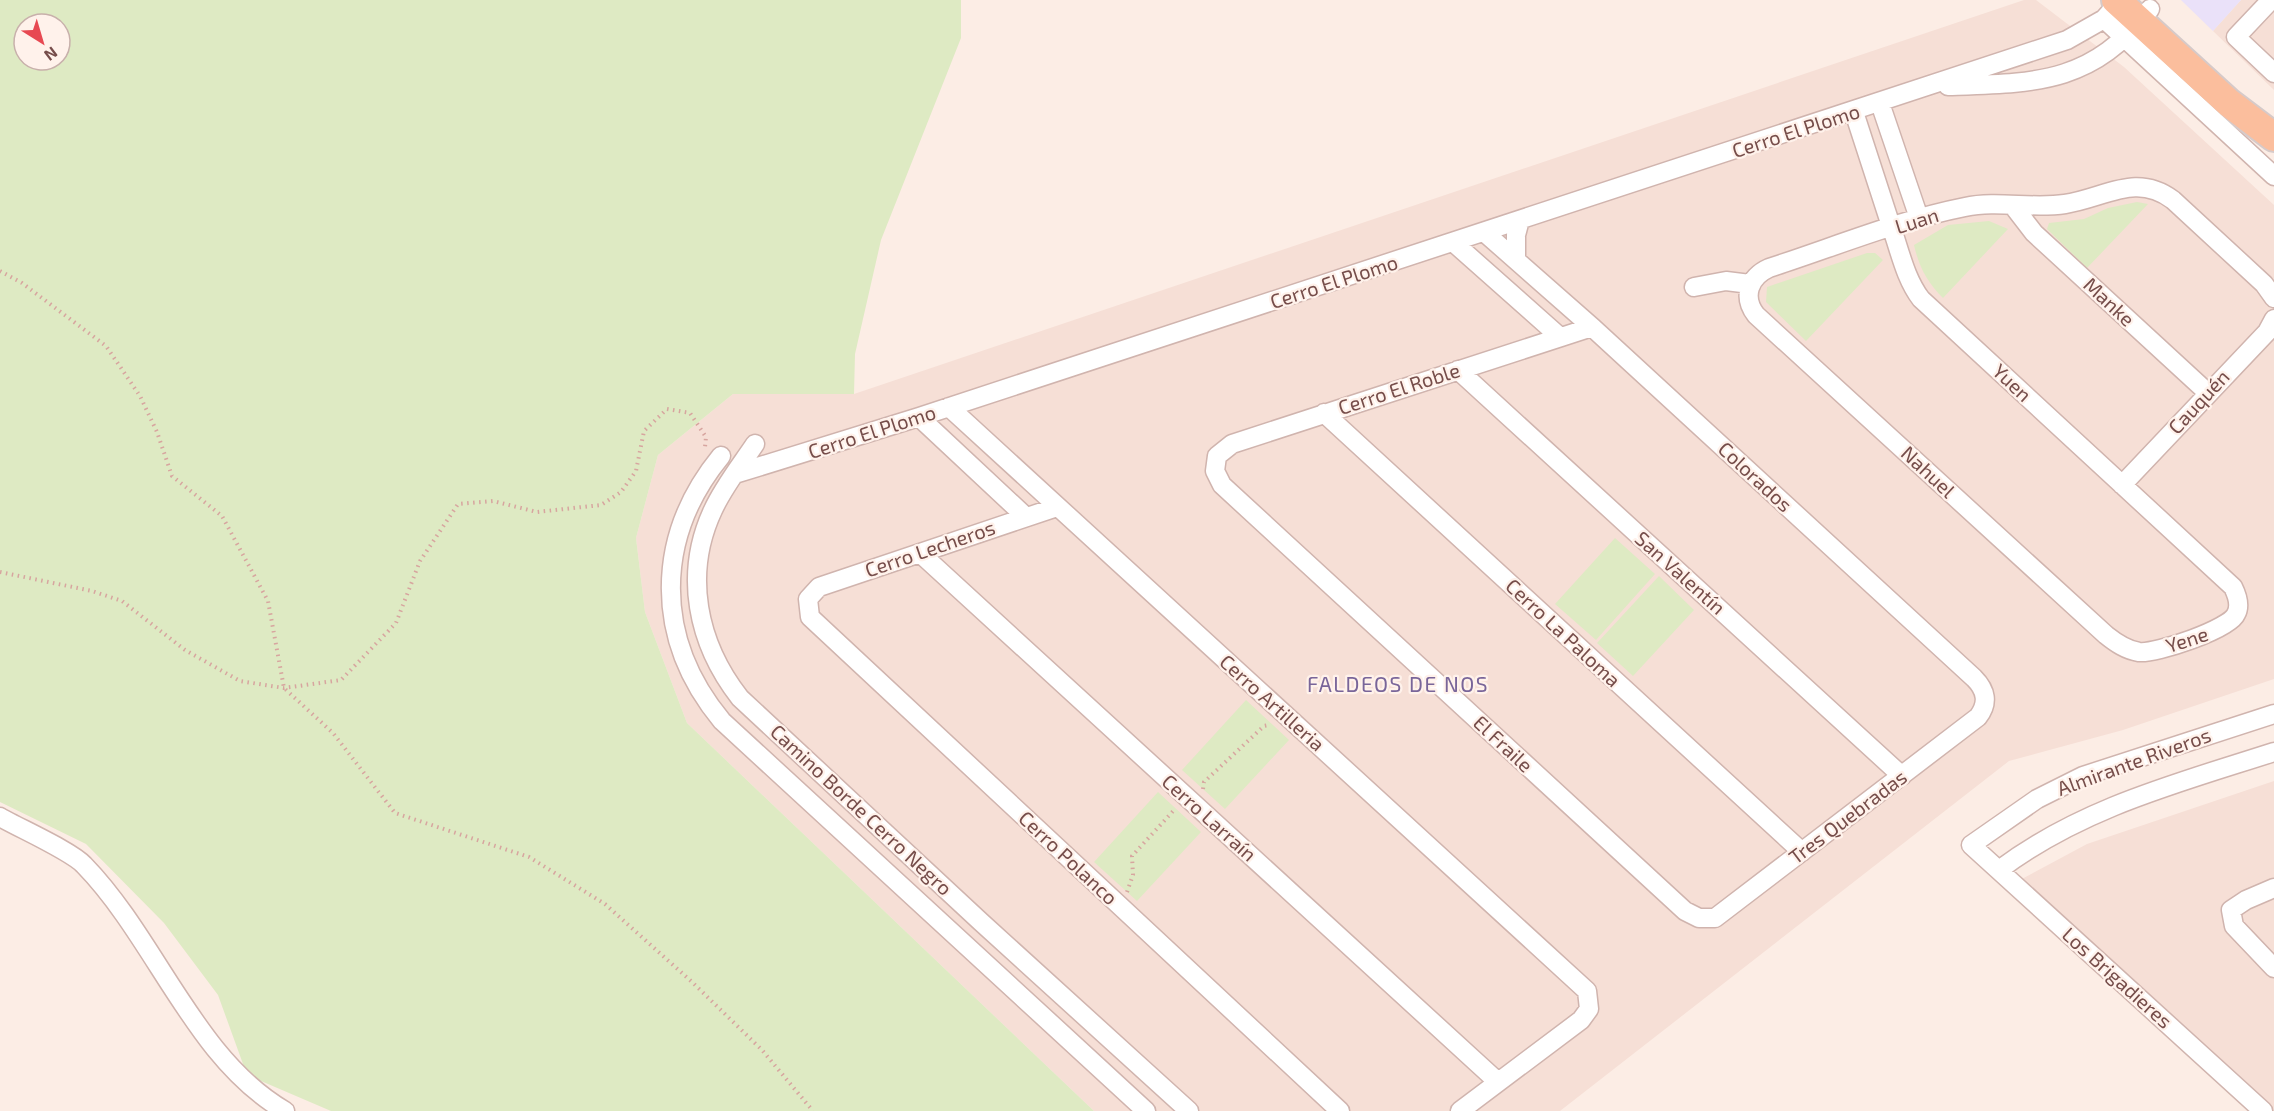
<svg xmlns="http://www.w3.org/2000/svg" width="2274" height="1111" viewBox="0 0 2274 1111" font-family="'Exo 2',sans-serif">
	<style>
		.residential { fill: #f6dfd6 }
		.education { fill: #eae1f9 }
		.green { fill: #deeac3; fill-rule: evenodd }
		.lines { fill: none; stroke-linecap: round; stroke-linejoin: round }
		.minor-casing { stroke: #d0b4ae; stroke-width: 21 }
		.primary-casing { stroke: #d6cac9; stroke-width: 32 }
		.path { stroke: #d7a59f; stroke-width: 4; stroke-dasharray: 1.5 4.5; stroke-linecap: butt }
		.minor { stroke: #fff; stroke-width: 18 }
		.primary { stroke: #fbbe9d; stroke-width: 28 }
		.labels { text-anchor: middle; stroke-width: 4.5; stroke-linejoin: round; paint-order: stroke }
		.street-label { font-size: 20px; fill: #764d4a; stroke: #fff2eb }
		.neighbourhood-label { font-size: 21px; letter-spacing: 1.5px; fill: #796599; stroke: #fff2eb }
	</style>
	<rect width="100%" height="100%" fill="#fcede5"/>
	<path class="residential" d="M 2024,0 L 2036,0 L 2124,67 L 2274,205 L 2274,679 L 2123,730 L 2009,761 L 1560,1111 L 1094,1111 L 687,723 L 645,612 L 636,538 L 658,455 L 733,394 L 854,394 Z
		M 2241,0 L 2274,0 L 2274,90 L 2213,31 Z
		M 2274,781 L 2274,1111 L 2253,1111 L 2005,888 L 2087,844 Z"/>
	<path class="education" d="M 2181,0 L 2241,0 L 2213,31 Z"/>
	<path class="green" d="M 0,0 L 961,0 L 961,38 L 881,240 L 855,354 L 854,394 L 733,394 L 658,455 L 636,538 L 645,612 L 687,723 L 1094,1111 L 331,1111 L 247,1075 L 218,995 L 164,923 L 86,844 L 0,802 ZM 24,24 L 60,24 L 60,60 L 24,60 Z
		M 2137,202 L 2148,204 L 2087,268 L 2047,229 L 2049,223 L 2084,219 L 2108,208 Z
		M 1989,221 L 2008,229 L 1943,298 C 1927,282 1919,267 1914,245 L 1948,225 Z
		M 1867,253 L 1875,253 L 1883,260 L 1806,341 L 1766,302 L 1767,287 Z
		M 1615,538 L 1655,574 L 1596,640 L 1555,604 Z
		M 1659,576 L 1694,610 L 1633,676 L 1597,643 Z
		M 1246,700 L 1289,740 L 1225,809 L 1182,770 Z
		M 1158,792 L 1201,832 L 1137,901 L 1094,862 Z"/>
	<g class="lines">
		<defs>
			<path id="minor" d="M 2271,0 L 2236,37 L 2274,73
				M 2104,19 L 2274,176
				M 1948,86 C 2037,83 2092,84 2150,9
				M 1880,103 L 1919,218
				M 1854,112 C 1866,150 1879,188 1891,226 C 1900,251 1905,278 1921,299 L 2233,587 C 2237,595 2241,605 2236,614 C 2230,629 2156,654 2139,652 C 2126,650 2116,643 2106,635 L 1756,315 C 1742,297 1749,277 1769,268 C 1834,247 1899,220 1965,207 C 1997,200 2032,209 2065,204 C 2105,198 2136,172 2173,200 L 2264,284 L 2274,298
				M 2014,207 L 2034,233 L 2208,393
				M 1484,232 L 1592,327 L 1974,678 C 1986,690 1989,703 1978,717 L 1715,918 L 1699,918 L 1685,911 L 1222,485 L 1215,471 L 1217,456 L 1232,444 L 1592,327
				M 1453,242 L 1560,337
				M 1516,260 L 1516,235 L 1520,220
				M 1694,287 L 1726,281 L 1750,284
				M 1458,370 L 1902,776
				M 949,407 L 1587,991 L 1589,1009 L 1581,1020 L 1460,1111
				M 1324,413 L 1802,852
				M 919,417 L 1026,517
				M 755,444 C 741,465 724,486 713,510 C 683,574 697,643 740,698 L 981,922 L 1189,1111
				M 721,456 C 654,538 654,639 722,721 L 1146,1111
				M 735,474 L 919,417 L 2067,40 L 2104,19 L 2121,0
				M 2122,485 L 2267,332 L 2274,319
				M 1057,507 L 819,587 L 808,599 L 810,617 L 1340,1111
				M 920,553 L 1498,1082
				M 0,817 C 19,828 71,851 84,865 C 157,940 194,1058 285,1111
				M 1999,870 C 2081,808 2178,783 2274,752
				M 2274,888 L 2246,900 L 2231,910 L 2234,926 L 2274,968
				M 2263,1111 L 1971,845 L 2037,799 L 2083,776 L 2274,714"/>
			<path id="primary" d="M 2116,0 L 2229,103 L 2274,137"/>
		</defs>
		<use href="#minor" class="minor-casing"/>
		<use href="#primary" class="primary-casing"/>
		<path class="path" d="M 0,271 L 22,283 L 106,346 L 140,396 L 157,432 L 172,476 L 222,516 L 268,601 L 284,688 L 333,733 L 395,813 L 529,857 L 605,904 L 692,982 L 762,1050 L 813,1111
			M 0,572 L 92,591 L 122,601 L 185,650 L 240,681 L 284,688 L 341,680 L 396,623 L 420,561 L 458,504 L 493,501 L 537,512 L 601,505 L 621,492 L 636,471 L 644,431 L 667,409 L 690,413 L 706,437 L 705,447
			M 1203,789 L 1204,782 L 1264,726 L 1269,725
			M 1127,892 L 1133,875 L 1132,856 L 1175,809"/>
		<use href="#minor" class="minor"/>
		<use href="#primary" class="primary"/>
	</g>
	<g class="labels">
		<g class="street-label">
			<text transform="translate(1796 131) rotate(-18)" y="7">Cerro El Plomo</text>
			<text transform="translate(1917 221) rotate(-17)" y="7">Luan</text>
			<text transform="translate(1334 282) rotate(-18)" y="7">Cerro El Plomo</text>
			<text transform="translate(2109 302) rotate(43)" y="7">Manke</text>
			<text transform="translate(2012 383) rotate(43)" y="7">Yuen</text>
			<text transform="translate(1399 389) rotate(-18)" y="7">Cerro El Roble</text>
			<text transform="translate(2199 402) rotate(-47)" y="7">Cauquén</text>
			<text transform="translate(872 432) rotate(-18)" y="7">Cerro El Plomo</text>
			<text transform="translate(1928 472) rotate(43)" y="7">Nahuel</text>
			<text transform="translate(1755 477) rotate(43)" y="7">Colorados</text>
			<text transform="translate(930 549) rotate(-19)" y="7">Cerro Lecheros</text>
			<text transform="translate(1680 573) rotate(42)" y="7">San Valentín</text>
			<text transform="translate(1563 633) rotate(43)" y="7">Cerro La Paloma</text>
			<text transform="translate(2187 640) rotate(-18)" y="7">Yene</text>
			<text transform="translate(1272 703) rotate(42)" y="7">Cerro Artilleria</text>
			<text transform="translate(1503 744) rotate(43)" y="7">El Fraile</text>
			<text transform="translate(2134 762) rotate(-20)" y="7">Almirante Riveros</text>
			<text transform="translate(861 810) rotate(43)" y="7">Camino Borde Cerro Negro</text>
			<text transform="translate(1848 817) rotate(-37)" y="7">Tres Quebradas</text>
			<text transform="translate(1209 818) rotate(42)" y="7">Cerro Larraín</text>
			<text transform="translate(1068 858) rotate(43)" y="7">Cerro Polanco</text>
			<text transform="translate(2117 978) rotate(42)" y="7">Los Brigadieres</text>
		</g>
		<g class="neighbourhood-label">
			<text x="1398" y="692">FALDEOS DE NOS</text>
		</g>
	</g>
	<g transform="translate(42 42) rotate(143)"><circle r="28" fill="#fff2eb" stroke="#c8b0ab" stroke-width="1.5"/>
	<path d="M0-4.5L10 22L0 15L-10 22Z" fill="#e74952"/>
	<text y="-9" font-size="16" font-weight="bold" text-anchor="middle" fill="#764d4a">N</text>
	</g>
</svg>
